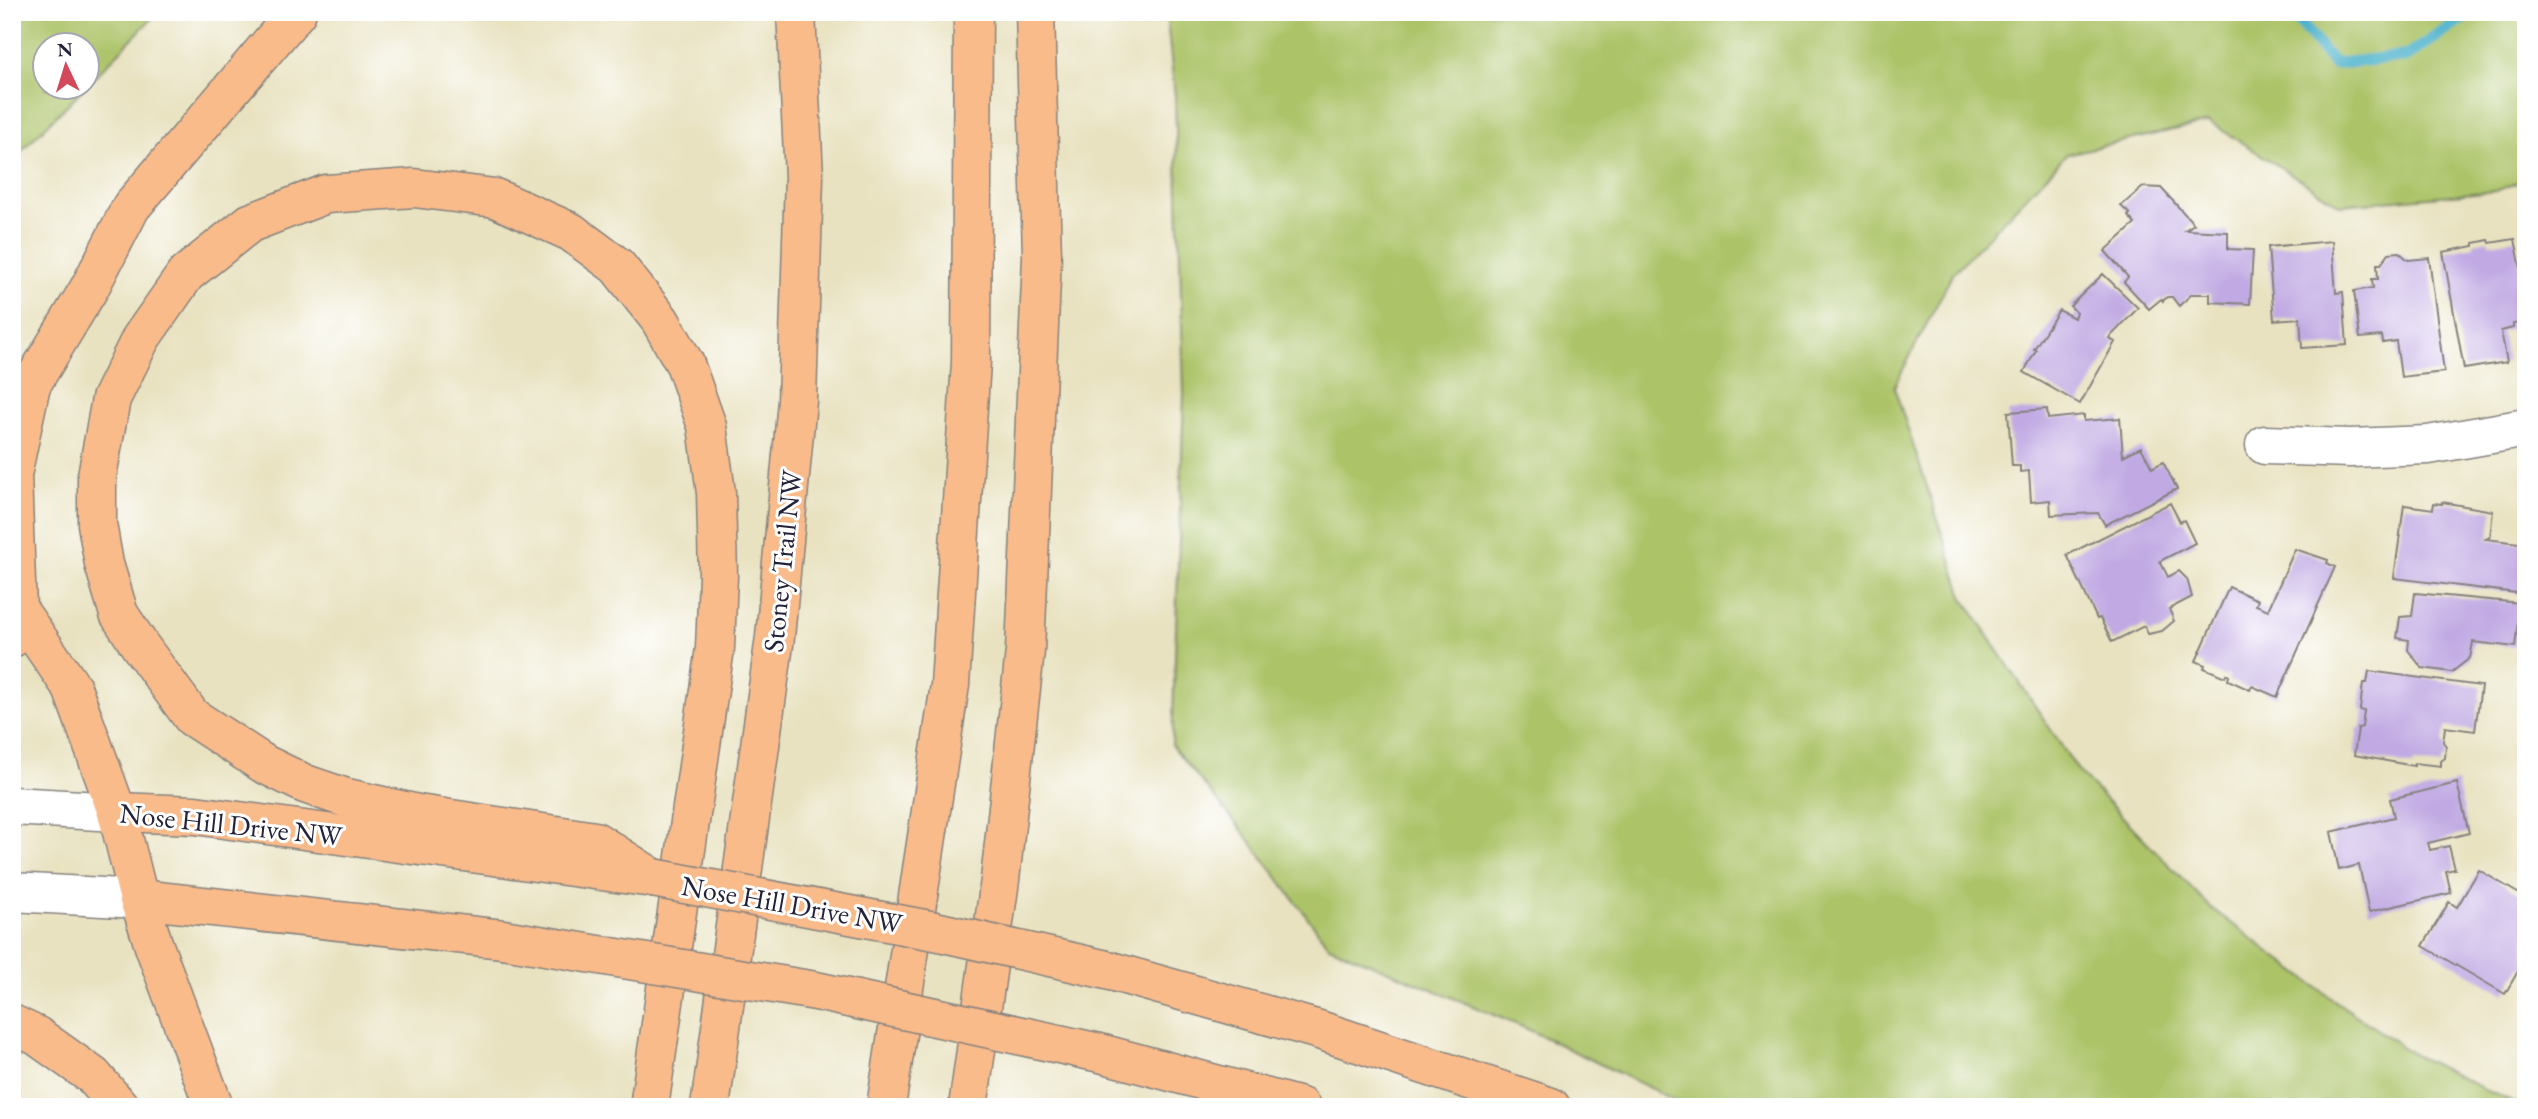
<svg xmlns="http://www.w3.org/2000/svg" width="2538" height="1119" viewBox="0 0 2538 1119" font-family="'EB Garamond',serif">
	<style>
		.green { fill: #acc368; stroke: #677252; stroke-width: 2 }
		.lines { fill: none; stroke-linecap: round; stroke-linejoin: round }
		.stream { stroke: #4db2cc; stroke-width: 12 }
		.building { fill: #c1aae3 }
		.minor-casing { stroke: #85827e; stroke-width: 41 }
		.major-casing { stroke: #85827e; stroke-width: 41 }
		.highway-casing { stroke: #85827e; stroke-width: 41 }
		.minor { stroke: #fff; stroke-width: 38 }
		.major { stroke: #fabb8b; stroke-width: 38 }
		.highway { stroke: #fabb8b; stroke-width: 38 }
		.major-bridge-casing { stroke: #85827e; stroke-width: 41; stroke-linecap: butt }
		.major-bridge { stroke: #fabb8b; stroke-width: 38 }
		.labels { text-anchor: middle; stroke-width: 6; stroke-linejoin: round; paint-order: stroke }
		.street-label { font-size: 28px; fill: #22223b; stroke: #fff }
	</style>
	<rect width="100%" height="100%" fill="#fff"/>
	<filter id="ink" filterUnits="userSpaceOnUse"><feTurbulence type="fractalNoise" baseFrequency=".0143" numOctaves="2"/><feDisplacementMap in="SourceGraphic" scale="14" xChannelSelector="R" yChannelSelector="G"/><feConvolveMatrix kernelMatrix="1 2 1 2 8 2 1 2 1" color-interpolation-filters="sRGB"/></filter>
	<filter id="wash" filterUnits="userSpaceOnUse"><feTurbulence type="fractalNoise" baseFrequency=".00686" numOctaves="4" result="noise"/><feDisplacementMap in="SourceGraphic" scale="28" xChannelSelector="R" yChannelSelector="G"/><feGaussianBlur stdDeviation="1.57" result="paint"/><feColorMatrix in="noise" values="0 0 0 0 0 0 0 0 0 0 0 0 0 0 0 0 0 1.4 0 .05"/><feComposite in="paint" operator="in"/></filter>
	<g filter="url(#wash)">
		<rect width="100%" height="100%" fill="#e8e2c0"/>
		<path class="green" d="M 12,12 L 158,12 L 88,84 L 88,46 L 46,46 L 46,88 L 84,88 L 12,160 Z
			M 1166,12 L 2526,12 L 2526,179 L 2496,191 L 2340,205 L 2209,122 L 2067,154 L 1953,273 L 1894,387 L 1964,599 L 2079,772 L 2211,908 L 2338,1003 L 2416,1056 L 2521,1107 L 1689,1107 L 1525,1028 L 1329,946 L 1241,829 L 1172,746 L 1184,394 L 1175,96 Z"/>
		<g class="lines">
			<path class="stream" d="M 2291,12 L 2334,64 L 2407,56 L 2473,12"/>
		</g>
		<g id="blocks">
			<path class="building" d="M 2143,187 L 2161,188 L 2194,224 L 2185,230 L 2228,232 L 2228,249 L 2253,250 L 2250,304 L 2210,302 L 2210,294 L 2192,294 L 2179,306 L 2172,297 L 2167,297 L 2163,301 L 2161,299 L 2149,309 L 2124,282 L 2128,277 L 2105,251 L 2135,224 L 2128,216 L 2130,214 L 2121,206 Z
				M 2515,239 L 2526,294 L 2526,322 L 2513,324 L 2513,328 L 2501,331 L 2507,362 L 2464,369 L 2443,252 L 2474,246 L 2474,243 L 2489,240 L 2490,243 Z
				M 2332,241 L 2336,293 L 2343,292 L 2347,345 L 2302,348 L 2300,318 L 2274,320 L 2268,247 Z
				M 2399,252 L 2408,260 L 2429,258 L 2444,372 L 2401,377 L 2396,341 L 2383,343 L 2382,336 L 2360,338 L 2354,291 L 2373,288 L 2372,279 L 2378,279 L 2377,264 L 2381,264 L 2389,253 Z
				M 2103,274 L 2138,308 L 2109,338 L 2115,342 L 2080,404 L 2024,372 L 2036,350 L 2034,349 L 2059,310 L 2074,318 L 2076,312 L 2070,306 Z
				M 2047,409 L 2048,419 L 2084,415 L 2084,421 L 2120,418 L 2123,456 L 2141,447 L 2152,468 L 2163,462 L 2177,489 L 2105,525 L 2098,513 L 2051,515 L 2050,500 L 2031,502 L 2029,471 L 2020,472 L 2020,466 L 2012,466 L 2008,412 Z
				M 2442,502 L 2493,511 L 2490,537 L 2486,539 L 2526,544 L 2525,594 L 2394,578 L 2404,505 L 2433,509 L 2434,503 L 2442,504 Z
				M 2170,503 L 2180,522 L 2184,520 L 2195,543 L 2160,561 L 2168,577 L 2179,571 L 2187,579 L 2192,597 L 2169,609 L 2174,621 L 2162,631 L 2148,634 L 2144,626 L 2112,642 L 2100,618 L 2097,619 L 2067,555 Z
				M 2295,549 L 2328,560 L 2327,563 L 2335,567 L 2277,697 L 2252,686 L 2250,690 L 2228,680 L 2229,676 L 2226,674 L 2225,677 L 2204,668 L 2205,665 L 2196,661 L 2229,587 L 2258,600 L 2256,605 L 2268,610 Z
				M 2415,593 L 2520,603 L 2515,647 L 2473,642 L 2470,658 L 2452,672 L 2422,668 L 2408,650 L 2409,640 L 2397,638 L 2400,617 L 2412,616 Z
				M 2369,671 L 2481,686 L 2475,731 L 2445,727 L 2443,742 L 2446,746 L 2445,758 L 2441,761 L 2441,766 L 2414,763 L 2414,766 L 2354,755 L 2358,728 L 2362,727 L 2364,711 L 2360,710 L 2363,683 L 2367,683 Z
				M 2457,783 L 2469,833 L 2428,843 L 2430,850 L 2449,846 L 2455,869 L 2446,871 L 2451,893 L 2369,912 L 2359,865 L 2339,870 L 2331,832 L 2394,817 L 2390,799 Z
				M 2479,870 L 2526,898 L 2526,968 L 2521,966 L 2505,994 L 2423,946 L 2449,902 L 2457,907 Z"/>
		</g>
	</g>
	<g filter="url(#ink)">
		<use href="#blocks" fill-opacity="0" stroke="#85827e" stroke-width="2"/>
		<g class="lines">
			<defs>
				<path id="minor" d="M 2265,445 L 2350,448 L 2428,445 L 2526,428
					M 12,806 L 117,812
					M 12,892 L 139,899"/>
				<path id="major" d="M 117,812 L 195,815 L 653,878
					M 139,899 L 503,939
					M 1107,970 L 1316,1029 L 1551,1107
					M 1100,1053 L 1301,1107"/>
				<path id="highway" d="M 17,608 L 72,688 L 117,812 L 139,899 L 154,946 L 214,1107
					M 12,638 L 17,608 L 12,475 L 31,385 L 90,287 L 131,207 L 297,12
					M 12,1024 L 37,1036 L 93,1076 L 120,1107
					M 649,1107 L 715,648 L 718,576 L 716,493 L 707,426 L 685,364 L 660,320 L 617,266 L 571,232 L 495,198 L 414,188 L 326,194 L 250,223 L 186,274 L 141,338 L 111,399 L 97,476 L 97,524 L 104,564 L 119,614 L 140,646 L 192,717 L 264,764 L 305,784 L 343,797 L 418,814 L 595,841 L 653,878
					M 710,1107 L 775,637 L 797,401 L 804,177 L 796,12
					M 886,1107 L 950,685 L 971,362 L 973,12
					M 968,1107 L 1000,880 L 1025,651 L 1042,256 L 1035,12"/>
			</defs>
			<use href="#minor" class="minor-casing"/>
			<use href="#major" class="major-casing"/>
			<use href="#highway" class="highway-casing"/>
			<use href="#minor" class="minor"/>
			<use href="#major" class="major"/>
			<use href="#highway" class="highway"/>
			<defs>
				<path id="major-bridge" d="M 653,878 L 935,931 L 1107,970
					M 503,939 L 816,991 L 1100,1053"/>
			</defs>
			<use href="#major-bridge" class="major-bridge-casing"/>
			<use href="#major-bridge" class="major-bridge"/>
		</g>
	</g>
	<g class="labels">
		<g class="street-label">
			<text transform="translate(782 561) rotate(-84)" y="10">Stoney Trail NW</text>
			<text transform="translate(231 824) rotate(6)" y="10">Nose Hill Drive NW</text>
			<text transform="translate(792 904) rotate(10)" y="10">Nose Hill Drive NW</text>
		</g>
	</g>
	<rect width="2538" height="1119" fill="none" stroke="#fff" stroke-width="42"/>
	<g transform="translate(66 66) rotate(356)"><circle r="33" fill="#ffffff" stroke="#a7a7b1" stroke-width="2"/>
	<path d="M0-5L12 26L0 18L-12 26Z" fill="#d1495b"/>
	<text y="-10" font-size="19" font-weight="bold" text-anchor="middle" fill="#22223b">N</text>
	</g>
</svg>
